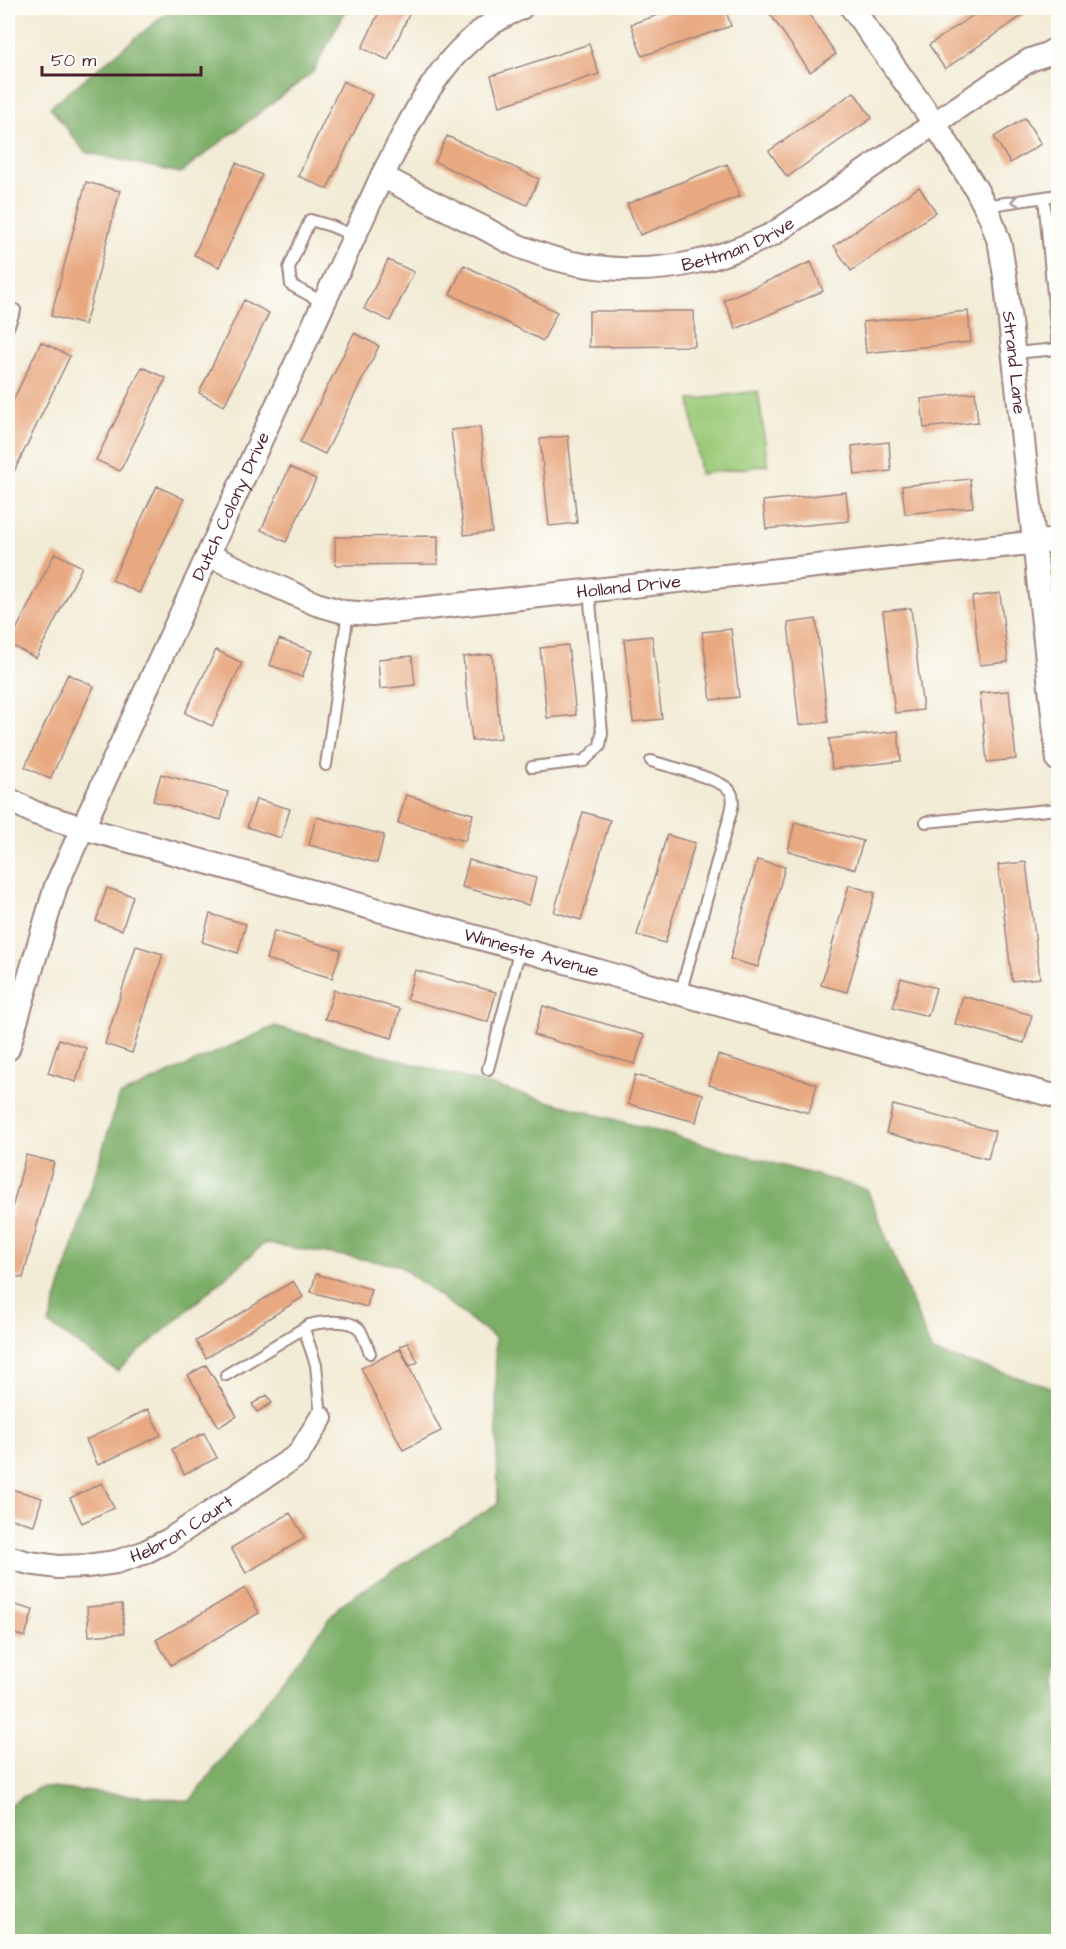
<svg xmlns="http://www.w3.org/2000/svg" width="1066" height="1949" viewBox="0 0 1066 1949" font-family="'Architects Daughter',sans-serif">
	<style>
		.green { fill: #9bca78; stroke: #727452; stroke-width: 1.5 }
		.forest { fill: #7cae68; stroke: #63664a; stroke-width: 1.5 }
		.building { fill: #e8a880 }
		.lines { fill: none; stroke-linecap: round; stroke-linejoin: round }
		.service-casing { stroke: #9e8580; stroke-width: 14 }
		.minor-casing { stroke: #9e8580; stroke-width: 26 }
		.service { stroke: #fff; stroke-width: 10 }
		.minor { stroke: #fff; stroke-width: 22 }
		.oneway { stroke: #ae9aa0 }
		.labels { text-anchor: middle; stroke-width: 6; stroke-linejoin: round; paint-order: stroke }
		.street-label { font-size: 18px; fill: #4a1f2b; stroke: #fdfcf7 }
	</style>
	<rect width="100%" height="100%" fill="#fdfcf7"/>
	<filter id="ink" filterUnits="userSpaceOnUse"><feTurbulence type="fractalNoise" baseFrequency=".0167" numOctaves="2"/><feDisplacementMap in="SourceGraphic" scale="12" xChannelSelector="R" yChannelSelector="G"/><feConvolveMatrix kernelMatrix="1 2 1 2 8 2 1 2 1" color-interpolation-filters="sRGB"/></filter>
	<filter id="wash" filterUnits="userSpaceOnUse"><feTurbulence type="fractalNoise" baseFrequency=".008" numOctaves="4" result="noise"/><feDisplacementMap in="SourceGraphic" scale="24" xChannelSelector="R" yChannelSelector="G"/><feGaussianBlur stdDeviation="1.35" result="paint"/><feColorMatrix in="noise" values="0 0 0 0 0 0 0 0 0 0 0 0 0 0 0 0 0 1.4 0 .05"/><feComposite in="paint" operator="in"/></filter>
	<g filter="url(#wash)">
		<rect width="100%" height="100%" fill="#f2ebd5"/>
		<path class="green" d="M 758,391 L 768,465 L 700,474 L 690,400 Z"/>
		<path class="forest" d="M 173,8 L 347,8 L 313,72 L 180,173 L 85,152 L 50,107 Z
			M 275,1026 L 867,1189 L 932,1352 L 1058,1389 L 1058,1941 L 8,1941 L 8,1806 L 40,1787 L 190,1801 L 340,1605 L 498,1503 L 495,1338 L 398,1265 L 265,1243 L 117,1371 L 49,1324 L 119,1096 Z"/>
		<g id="blocks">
			<path class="building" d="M 381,8 L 412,8 L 388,60 L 362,48 Z
				M 679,8 L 725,8 L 731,26 L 642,56 L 631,24 Z
				M 766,8 L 805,8 L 836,54 L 810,72 Z
				M 984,8 L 1026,8 L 1029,11 L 945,69 L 929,45 Z
				M 589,44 L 599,74 L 500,106 L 491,76 Z
				M 343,81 L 372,95 L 327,189 L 298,176 Z
				M 854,92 L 872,118 L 787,177 L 769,151 Z
				M 1025,118 L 1041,144 L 1010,163 L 994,137 Z
				M 447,136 L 539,179 L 527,205 L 435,162 Z
				M 236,163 L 262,175 L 219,267 L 194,255 Z
				M 727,164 L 740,196 L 640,235 L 627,204 Z
				M 86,182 L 120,191 L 85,325 L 51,316 Z
				M 919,187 L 936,212 L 851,271 L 834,246 Z
				M 388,260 L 414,272 L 390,321 L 364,309 Z
				M 811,262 L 823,291 L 736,329 L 724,300 Z
				M 464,265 L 557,312 L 543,341 L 450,294 Z
				M 244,300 L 269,313 L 224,406 L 199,393 Z
				M 589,311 L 694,311 L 695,346 L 589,347 Z
				M 968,311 L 971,342 L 866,353 L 863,322 Z
				M 354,333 L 379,346 L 325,454 L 300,442 Z
				M 41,342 L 70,356 L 9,482 L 8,481 L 8,411 Z
				M 142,367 L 166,378 L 120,471 L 96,460 Z
				M 975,392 L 978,422 L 924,428 L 921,399 Z
				M 480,427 L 492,532 L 464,535 L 451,430 Z
				M 568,436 L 577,523 L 549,526 L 540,439 Z
				M 889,442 L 891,471 L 855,475 L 852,446 Z
				M 290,467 L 316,479 L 286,542 L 261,530 Z
				M 970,479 L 973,507 L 905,514 L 902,486 Z
				M 157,486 L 184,499 L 139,593 L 112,580 Z
				M 846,492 L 849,521 L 766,529 L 763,501 Z
				M 438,536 L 438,564 L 335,565 L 335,537 Z
				M 55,553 L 82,567 L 36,658 L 9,644 Z
				M 1000,593 L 1008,662 L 980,665 L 972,597 Z
				M 911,608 L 923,710 L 895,713 L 883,611 Z
				M 816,619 L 828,722 L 799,725 L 788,623 Z
				M 731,629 L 739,697 L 711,700 L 702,632 Z
				M 652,636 L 662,719 L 633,722 L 624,639 Z
				M 279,639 L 312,651 L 302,677 L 270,665 Z
				M 568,645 L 576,715 L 547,718 L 540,648 Z
				M 216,650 L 242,663 L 212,726 L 185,713 Z
				M 492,654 L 501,738 L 472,741 L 463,657 Z
				M 412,656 L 415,685 L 380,689 L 378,659 Z
				M 68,674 L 94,686 L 50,779 L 25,767 Z
				M 1009,691 L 1016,759 L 987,762 L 980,693 Z
				M 898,731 L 901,761 L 832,769 L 829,739 Z
				M 161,774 L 228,792 L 221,820 L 153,801 Z
				M 406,795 L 473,814 L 465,841 L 398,823 Z
				M 256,799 L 290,809 L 281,838 L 247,827 Z
				M 583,812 L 610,820 L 581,920 L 554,912 Z
				M 316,817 L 384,835 L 377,863 L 309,845 Z
				M 795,822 L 863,841 L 855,869 L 788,851 Z
				M 667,835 L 695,843 L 665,943 L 637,935 Z
				M 469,860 L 536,878 L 529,905 L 462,887 Z
				M 757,860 L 785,867 L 758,967 L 730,959 Z
				M 1026,862 L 1040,978 L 1012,981 L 998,865 Z
				M 849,885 L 875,893 L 847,992 L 821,985 Z
				M 107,888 L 133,896 L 122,930 L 96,921 Z
				M 210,914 L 246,924 L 238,953 L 202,942 Z
				M 274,931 L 341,950 L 332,978 L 266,959 Z
				M 136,946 L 163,954 L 132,1053 L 105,1044 Z
				M 415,970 L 496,992 L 488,1022 L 407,999 Z
				M 901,978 L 936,988 L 928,1016 L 893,1007 Z
				M 334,990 L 400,1009 L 392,1038 L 325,1019 Z
				M 963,996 L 1032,1015 L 1024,1043 L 955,1024 Z
				M 543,1006 L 644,1035 L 635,1064 L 534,1035 Z
				M 59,1039 L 86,1048 L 76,1082 L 48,1073 Z
				M 718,1055 L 817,1084 L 809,1113 L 709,1085 Z
				M 635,1075 L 703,1094 L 696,1122 L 628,1104 Z
				M 893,1105 L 995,1131 L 988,1159 L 886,1133 Z
				M 26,1155 L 54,1162 L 23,1278 L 8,1274 L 8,1224 Z
				M 316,1274 L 371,1289 L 367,1307 L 311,1292 Z
				M 293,1281 L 303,1297 L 206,1358 L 196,1341 Z
				M 408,1343 L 418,1362 L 410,1366 L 400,1346 Z
				M 400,1349 L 441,1431 L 403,1450 L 361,1368 Z
				M 206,1365 L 237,1416 L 219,1427 L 188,1375 Z
				M 267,1395 L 272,1403 L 257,1412 L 252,1404 Z
				M 148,1409 L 161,1435 L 98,1465 L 86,1440 Z
				M 204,1433 L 217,1458 L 184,1474 L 172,1449 Z
				M 102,1483 L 114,1508 L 82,1523 L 70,1498 Z
				M 8,1488 L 42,1498 L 34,1525 L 8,1518 Z
				M 290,1513 L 305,1538 L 246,1573 L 231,1548 Z
				M 245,1588 L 259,1613 L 171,1665 L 156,1640 Z
				M 8,1603 L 33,1610 L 25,1637 L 8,1632 Z
				M 122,1604 L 124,1633 L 89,1636 L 87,1607 Z"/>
		</g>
	</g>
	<g filter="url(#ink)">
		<use href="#blocks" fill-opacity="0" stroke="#9e8580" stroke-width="1.5"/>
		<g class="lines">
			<defs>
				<path id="service" d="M 858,16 L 872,8
					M 1044,197 L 1058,349
					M 985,206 L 1058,195
					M 324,303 L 291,285 L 289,268 L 310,220 L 331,226 L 354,236
					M 8,327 L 15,310
					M 1014,353 L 1058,349
					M 651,761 C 667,766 723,779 730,791 C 736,799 731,813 728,822 L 680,994
					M 326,765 L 348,612
					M 532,767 L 584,761 L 600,746 L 602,733 L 589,591
					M 926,822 L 1058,809
					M 488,1069 L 520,949
					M 304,1329 L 316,1365 L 321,1418
					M 226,1375 L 309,1325 C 322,1322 352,1318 360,1330 C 364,1337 367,1346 370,1353"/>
				<g id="minor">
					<path id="s1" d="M 852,8 L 935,124 L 976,189 L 990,216 L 1000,245 L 1005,276 L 1058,760"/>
					<path id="s2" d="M 382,176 C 416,194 449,211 484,228 C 498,236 513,245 529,250 C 582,271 645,275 700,261 C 726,255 749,245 773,234 L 998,80 L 1030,60 L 1047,54 L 1058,48"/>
					<path id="s3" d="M 208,555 L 316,604 L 344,612 L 372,614 L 1058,540"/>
					<path id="s4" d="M 8,799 L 35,813 L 83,828 L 858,1043 L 1058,1097"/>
					<path id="s5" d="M 8,1049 L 56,886 L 382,176 C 417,109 446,39 521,8"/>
					<path id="s6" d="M 8,1557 L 29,1563 L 58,1567 L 87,1566 L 116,1562 L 143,1553 L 169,1540 L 298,1455 L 321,1418"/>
				</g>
			</defs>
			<use href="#service" class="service-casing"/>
			<use href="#minor" class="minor-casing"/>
			<use href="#service" class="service"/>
			<use href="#minor" class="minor"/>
		</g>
		<defs><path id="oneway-chevron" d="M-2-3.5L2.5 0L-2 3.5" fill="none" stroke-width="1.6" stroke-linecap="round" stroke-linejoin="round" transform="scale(1.5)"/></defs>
		<use class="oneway" href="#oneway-chevron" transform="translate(1015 201) rotate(171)"/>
	</g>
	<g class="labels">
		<g class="street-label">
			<text dy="6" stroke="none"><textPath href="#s2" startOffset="380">Bettman Drive</textPath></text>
			<text dy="6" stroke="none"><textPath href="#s1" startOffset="399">Strand Lane</textPath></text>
			<text dy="6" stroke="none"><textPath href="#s5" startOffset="588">Dutch Colony Drive</textPath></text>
			<text dy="6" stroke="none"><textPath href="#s3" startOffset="434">Holland Drive</textPath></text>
			<text dy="6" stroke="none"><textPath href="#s4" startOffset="546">Winneste Avenue</textPath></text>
			<text dy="6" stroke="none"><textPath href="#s6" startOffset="183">Hebron Court</textPath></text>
		</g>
	</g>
	<rect width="1066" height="1949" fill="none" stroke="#fdfcf7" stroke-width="30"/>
	<path d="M42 66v9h159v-9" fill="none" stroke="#4a1f2b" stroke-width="3"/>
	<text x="51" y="66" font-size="18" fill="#4a1f2b" stroke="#fdfcf7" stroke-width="4.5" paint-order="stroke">50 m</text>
</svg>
